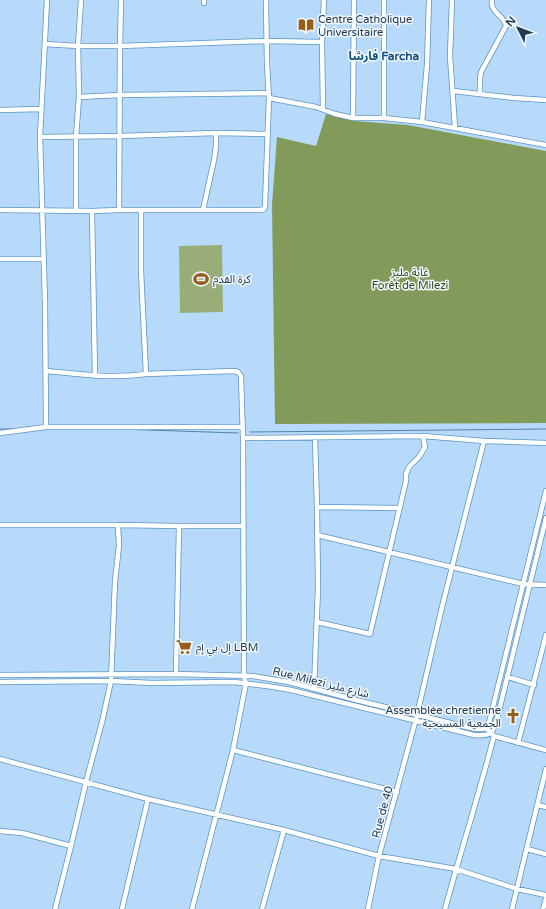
<svg xmlns="http://www.w3.org/2000/svg" width="546" height="909" viewBox="0 0 546 909" font-family="'Varela Round','Noto Sans Arabic',sans-serif">
	<style>
		.green { fill: #98ad77 }
		.forest { fill: #839b5a }
		.lines { fill: none; stroke-linecap: round; stroke-linejoin: round }
		.stream { stroke: #5383ab; stroke-width: 1 }
		.minor-casing { stroke: #5994c6; stroke-width: 6 }
		.minor { stroke: #fff; stroke-width: 4.5 }
		.labels { text-anchor: middle; stroke-width: 3; stroke-linejoin: round; paint-order: stroke }
		.poi-label { font-size: 11px; fill: #213a4f; stroke: #f1f7fd; text-anchor: start }
		.park-label { font-size: 11px; fill: #374717; stroke: #f1f7fd }
		.street-label { font-size: 11px; fill: #213a4f; stroke: #f1f7fd }
		.neighbourhood-label { font-size: 12px; font-weight: bold; fill: #11507e; stroke: #f1f7fd }
	</style>
	<rect width="100%" height="100%" fill="#b7dafa"/>
	<path class="green" d="M 222,245 L 223,312 L 180,313 L 179,246 Z"/>
	<path class="forest" d="M 326,114 L 354,121 L 408,125 L 546,151 L 546,423 L 275,424 L 272,204 L 277,137 L 316,146 Z"/>
	<g class="lines">
		<path class="stream" d="M 0,429 L 15,429
			M 117,429 L 238,433
			M 250,432 L 546,429"/>
		<defs>
			<path id="minor" d="M 204,0 L 204,3
				M 384,0 L 384,118
				M 452,0 L 450,56 L 455,128
				M 45,44 L 78,46 L 120,46 L 266,41 L 322,42
				M 453,91 L 514,98 L 546,100
				M 480,94 L 480,79 L 481,72 L 506,26 C 504,14 490,14 492,0
				M 79,97 L 120,95 L 268,93
				M 269,98 L 316,107 L 335,114 L 353,118 L 384,118 L 422,122 L 546,145
				M 323,109 L 322,42 L 324,0
				M 0,110 L 41,109
				M 353,118 L 354,0
				M 422,122 L 427,65 L 429,0
				M 40,137 L 120,136 L 216,133 L 267,134
				M 0,210 L 92,211 L 119,210 L 261,210 L 264,209 L 265,206 L 269,98 L 267,64 L 266,0
				M 76,210 L 76,137 L 79,97 L 78,46 L 81,0
				M 119,210 L 120,46 L 121,0
				M 141,210 L 141,271 L 146,374
				M 203,210 L 214,160 L 216,146 L 216,133
				M 92,211 L 95,376
				M 0,259 L 43,259
				M 46,371 C 79,374 112,379 146,374 L 234,371 L 238,372 L 241,376 L 243,438 L 244,677 L 246,683 L 233,750 L 192,909
				M 46,427 L 45,302 L 40,137 L 47,0
				M 0,433 L 46,427 L 242,427
				M 243,438 L 423,436 L 484,441 L 546,443
				M 317,507 L 399,508
				M 0,525 L 118,525 L 179,526 L 243,526
				M 317,535 L 523,584 L 546,585
				M 317,622 L 370,634 L 406,481 L 406,474 L 409,467 L 419,457 L 425,447 L 423,436
				M 176,674 L 179,526
				M 0,675 L 176,674 L 253,676 L 289,682 L 356,700 L 471,728 C 483,730 486,731 490,719 L 546,491
				M 508,677 L 534,685
				M 0,682 L 111,681 L 152,683 L 234,682 L 267,686 L 291,690 L 474,735 C 494,737 493,731 498,715 L 546,518
				M 314,689 L 318,588 L 317,507 L 315,437
				M 486,728 L 494,736 L 546,750
				M 518,743 L 546,635
				M 233,750 L 397,792
				M 0,759 L 148,799 L 284,830 L 379,856 L 456,869 L 517,889 L 546,895
				M 538,805 L 546,807
				M 0,831 L 22,833 L 71,846
				M 527,849 L 546,854
				M 55,909 L 71,846 L 86,782 L 102,722 L 111,681 L 115,581 L 119,546 L 118,525
				M 122,909 L 148,799
				M 262,909 L 284,830
				M 368,909 L 379,856 L 417,715 L 442,607 L 484,441
				M 445,909 C 461,851 479,794 494,736
				M 512,909 L 546,769
				M 543,909 L 546,899"/>
		</defs>
		<use href="#minor" class="minor-casing"/>
		<use href="#minor" class="minor"/>
	</g>
	<defs>
		<symbol id="library-bare" viewBox="-9 -9 18 18"><path d="M-6-4Q-3-5.5-.7-3.5V5Q-3 3-6 4ZM6-4Q3-5.5 .7-3.5V5Q3 3 6 4Z" fill="#965d19" stroke="#f1f7fd" stroke-width="2.5" paint-order="stroke"/></symbol>
		<symbol id="stadium-bare" viewBox="-9 -9 18 18"><path d="M0-5a6.5 5 0 1 0 0 10a6.5 5 0 1 0 0-10ZM-3.5-1.8h7v3.6h-7Z" fill="#965d19" stroke="#f1f7fd" stroke-width="2.5" paint-order="stroke"/></symbol>
		<symbol id="supermarket-bare" viewBox="-9 -9 18 18"><path d="M-6-5.5h2.5l.6 2H6L4.5 2H-2.5L-4.4-4H-6ZM-1.5 3.2a1.3 1.3 0 1 0 .1 0ZM3 3.2a1.3 1.3 0 1 0 .1 0Z" fill="#965d19" stroke="#f1f7fd" stroke-width="2.5" paint-order="stroke"/></symbol>
		<symbol id="church-bare" viewBox="-9 -9 18 18"><path d="M-1.2-6h2.4v3.5h3.3v2.4h-3.3V6h-2.4V-.1h-3.3v-2.4h3.3Z" fill="#965d19" stroke="#f1f7fd" stroke-width="2.5" paint-order="stroke"/></symbol>
	</defs>
	<g fill-rule="evenodd">
		<use href="#library-bare" x="295" y="14" width="22" height="22"/>
		<use href="#stadium-bare" x="190" y="268" width="22" height="22"/>
		<use href="#supermarket-bare" x="173" y="636" width="22" height="22"/>
		<use href="#church-bare" x="502" y="705" width="22" height="22"/>
	</g>
	<g class="labels">
		<g class="poi-label">
			<text x="318" y="23">Centre Catholique<tspan x="318" dy="13">Universitaire</tspan></text>
			<text x="213" y="283">كرة القدم</text>
			<text x="196" y="651">إل بي إم LBM</text>
			<text x="501" y="714" text-anchor="end">Assemblée chretienne<tspan x="501" dy="13">الجمعية المسيحية</tspan></text>
		</g>
		<g class="park-label">
			<text x="410" y="276">غابة مليز<tspan x="410" dy="13">Forêt de Milezi</tspan></text>
		</g>
		<g class="street-label">
			<text transform="translate(321 682) rotate(14)" y="4">Rue Milezi شارع مليز</text>
			<text transform="translate(382 812) rotate(-75)" y="4">Rue de 40</text>
		</g>
		<g class="neighbourhood-label">
			<text x="384" y="60">فارشا Farcha</text>
		</g>
	</g>
	<g transform="translate(518 28) rotate(312)" stroke="#f1f7fd" stroke-width="3" paint-order="stroke">
	<path d="M0-3L7 15L0 10L-7 15Z" fill="#213a4f"/>
	<text y="-6" font-size="11" font-weight="bold" text-anchor="middle" fill="#213a4f">N</text>
	</g>
</svg>
